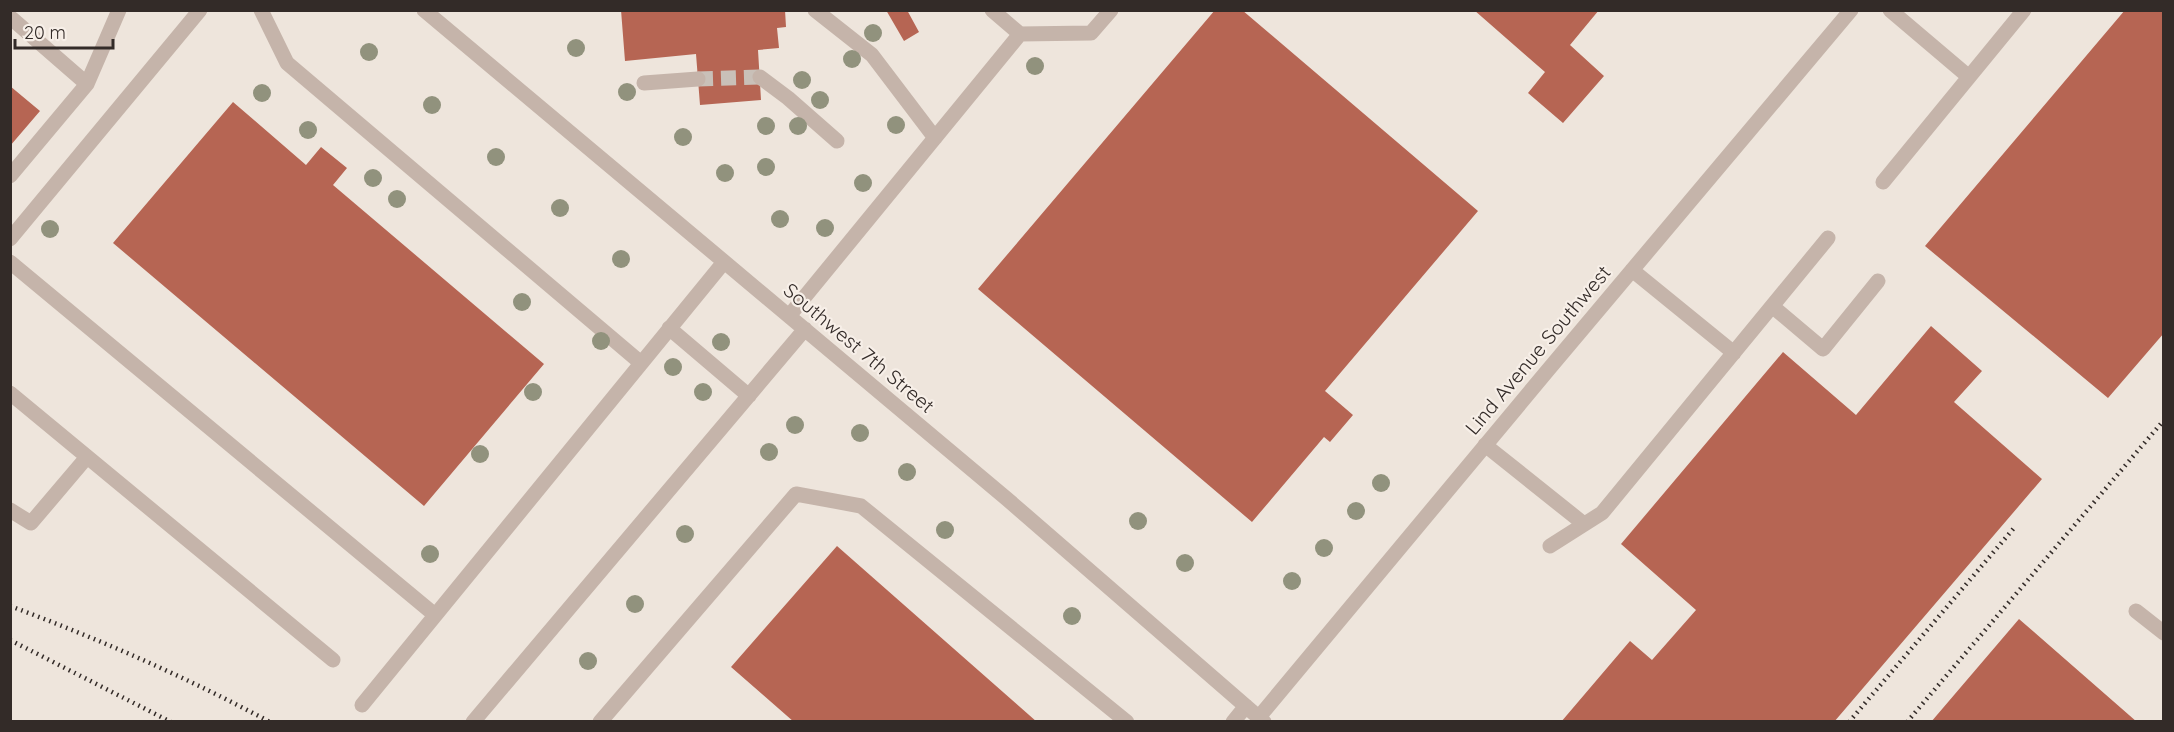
<svg xmlns="http://www.w3.org/2000/svg" width="2174" height="732" viewBox="0 0 2174 732" font-family="Quicksand,sans-serif">
	<style>
		.building { fill: #b66553 }
		.lines { fill: none; stroke-linecap: round; stroke-linejoin: round }
		.minor-tunnel { stroke: #c9c0b8; stroke-width: 15; stroke-dasharray: 15 8; stroke-linecap: butt }
		.minor { stroke: #c5b4aa; stroke-width: 15 }
		.rail { stroke: #332b28; stroke-width: 4.5; stroke-dasharray: 1.5 4.5; stroke-linecap: butt }
		.tree { fill: #91927d }
		.labels { text-anchor: middle; stroke-width: 4.5; stroke-linejoin: round; paint-order: stroke }
		.street-label { font-size: 20px; fill: #332b28; stroke: #f7efe8 }
	</style>
	<rect width="100%" height="100%" fill="#eee5dc"/>
	<path class="building" d="M 621,10 L 785,10 L 786,27 L 777,28 L 779,48 L 758,50 L 761,100 L 700,105 L 696,54 L 625,61 Z
		M 886,10 L 907,10 L 919,32 L 904,41 Z
		M 1215,10 L 1242,10 L 1478,211 L 1325,391 L 1353,415 L 1330,442 L 1324,437 L 1252,522 L 978,289 Z
		M 1474,10 L 1599,10 L 1570,45 L 1604,76 L 1563,123 L 1528,93 L 1545,72 Z
		M 2125,10 L 2164,10 L 2164,333 L 2108,398 L 1925,246 Z
		M 10,86 L 40,111 L 10,146 Z
		M 233,102 L 306,165 L 321,147 L 347,168 L 333,185 L 544,364 L 424,506 L 113,243 Z
		M 1931,326 L 1982,371 L 1954,402 L 2042,479 L 1834,722 L 1561,722 L 1630,641 L 1652,660 L 1696,610 L 1621,544 L 1783,352 L 1856,415 Z
		M 837,546 L 1037,722 L 794,722 L 731,667 Z
		M 2019,619 L 2137,722 L 1931,722 Z"/>
	<g class="lines">
		<path class="minor-tunnel" d="M 698,79 L 760,77"/>
		<path class="minor" d="M 261,10 L 287,63 L 641,363
			M 424,10 L 1007,499 L 1264,722
			M 815,10 L 872,55 L 935,138
			M 992,10 L 1020,34
			M 1890,10 L 1969,77
			M 10,17 L 87,84
			M 760,77 L 788,98 L 837,141
			M 644,83 L 698,79
			M 10,176 L 87,84 L 119,10
			M 1883,182 L 2024,10
			M 10,239 L 200,10
			M 10,262 L 435,615
			M 1632,270 L 1734,353
			M 1772,306 L 1823,349 L 1878,281
			M 789,316 L 1020,34 L 1091,33 L 1111,10
			M 669,328 L 749,396
			M 10,393 L 333,660
			M 1485,445 L 1584,524
			M 10,510 L 31,523 L 87,457
			M 1550,546 L 1602,513 L 1828,238
			M 2136,611 L 2164,633
			M 362,705 L 724,262
			M 1259,717 L 1548,370 L 1851,10
			M 473,722 L 805,329
			M 600,722 L 796,494 L 861,506 L 1127,722
			M 1233,722 L 1246,706"/>
		<path class="rail" d="M 10,606 C 99,639 186,677 270,722
			M 10,640 L 171,722
			M 1849,722 L 2014,528
			M 1907,722 L 2164,420"/>
	</g>
	<g class="tree">
		<circle cx="873" cy="33" r="9"/>
		<circle cx="576" cy="48" r="9"/>
		<circle cx="369" cy="52" r="9"/>
		<circle cx="852" cy="59" r="9"/>
		<circle cx="1035" cy="66" r="9"/>
		<circle cx="802" cy="80" r="9"/>
		<circle cx="627" cy="92" r="9"/>
		<circle cx="262" cy="93" r="9"/>
		<circle cx="820" cy="100" r="9"/>
		<circle cx="432" cy="105" r="9"/>
		<circle cx="896" cy="125" r="9"/>
		<circle cx="766" cy="126" r="9"/>
		<circle cx="798" cy="126" r="9"/>
		<circle cx="308" cy="130" r="9"/>
		<circle cx="683" cy="137" r="9"/>
		<circle cx="496" cy="157" r="9"/>
		<circle cx="766" cy="167" r="9"/>
		<circle cx="725" cy="173" r="9"/>
		<circle cx="373" cy="178" r="9"/>
		<circle cx="863" cy="183" r="9"/>
		<circle cx="397" cy="199" r="9"/>
		<circle cx="560" cy="208" r="9"/>
		<circle cx="780" cy="219" r="9"/>
		<circle cx="825" cy="228" r="9"/>
		<circle cx="50" cy="229" r="9"/>
		<circle cx="621" cy="259" r="9"/>
		<circle cx="522" cy="302" r="9"/>
		<circle cx="601" cy="341" r="9"/>
		<circle cx="721" cy="342" r="9"/>
		<circle cx="673" cy="367" r="9"/>
		<circle cx="533" cy="392" r="9"/>
		<circle cx="703" cy="392" r="9"/>
		<circle cx="795" cy="425" r="9"/>
		<circle cx="860" cy="433" r="9"/>
		<circle cx="769" cy="452" r="9"/>
		<circle cx="480" cy="454" r="9"/>
		<circle cx="907" cy="472" r="9"/>
		<circle cx="1381" cy="483" r="9"/>
		<circle cx="1356" cy="511" r="9"/>
		<circle cx="1138" cy="521" r="9"/>
		<circle cx="945" cy="530" r="9"/>
		<circle cx="685" cy="534" r="9"/>
		<circle cx="1324" cy="548" r="9"/>
		<circle cx="430" cy="554" r="9"/>
		<circle cx="1185" cy="563" r="9"/>
		<circle cx="1292" cy="581" r="9"/>
		<circle cx="635" cy="604" r="9"/>
		<circle cx="1072" cy="616" r="9"/>
		<circle cx="588" cy="661" r="9"/>
	</g>
	<g class="labels">
		<g class="street-label">
			<text transform="translate(859 348) rotate(40)" y="7">Southwest 7th Street</text>
			<text transform="translate(1538 350) rotate(-50)" y="7">Lind Avenue Southwest</text>
		</g>
	</g>
	<rect width="2174" height="732" fill="none" stroke="#332b28" stroke-width="24"/>
	<path d="M15 39v9h98v-9" fill="none" stroke="#332b28" stroke-width="3"/>
	<text x="24" y="39" font-size="18" fill="#332b28" stroke="#f7efe8" stroke-width="4.5" paint-order="stroke">20 m</text>
</svg>
